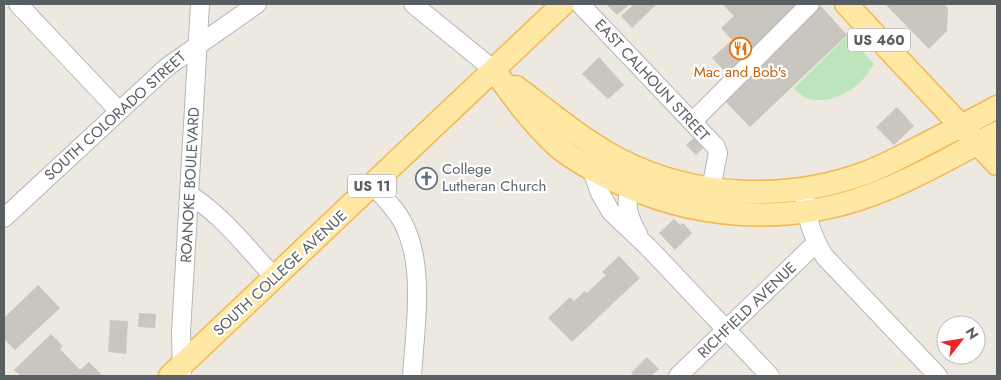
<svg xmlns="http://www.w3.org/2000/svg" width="1001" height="380" viewBox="0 0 1001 380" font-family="Jost,sans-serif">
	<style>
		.green { fill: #bfe5bc }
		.building { fill: #c9c5bf }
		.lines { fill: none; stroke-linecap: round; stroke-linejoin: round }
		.minor-casing { stroke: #b3b7bb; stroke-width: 20 }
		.major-casing { stroke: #f3b853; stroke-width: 25 }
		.minor { stroke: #fff; stroke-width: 18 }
		.major { stroke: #ffe8a3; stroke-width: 22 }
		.labels { text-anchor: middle; stroke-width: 4.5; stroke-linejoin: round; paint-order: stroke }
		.shield { fill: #fff; stroke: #8b8e91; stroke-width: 1 }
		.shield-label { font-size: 14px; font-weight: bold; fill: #595e62 }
		.food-label { font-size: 15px; fill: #c56008; stroke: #fff }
		.street-label { font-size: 15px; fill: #595e62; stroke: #fff }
		.worship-label { font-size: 15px; fill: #5b616d; stroke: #fff; text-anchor: start }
	</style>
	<rect width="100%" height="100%" fill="#ede9e0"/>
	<path class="green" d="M 848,35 L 874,64 C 869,71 864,80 857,85 C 839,100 810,109 794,88 Z"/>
	<path class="building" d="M 606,4 L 630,4 L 617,15 Z
		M 634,4 L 657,4 L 632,28 L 621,16 Z
		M 726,4 L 805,4 L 729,76 L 712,58 L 732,40 L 721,28 L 734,16 L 724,6 Z
		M 885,4 L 944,4 L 948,8 L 947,31 L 929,49 Z
		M 820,5 L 847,35 L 750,127 L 722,98 Z
		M 599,57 L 624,85 L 608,99 L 582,74 Z
		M 897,107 L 914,126 L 894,145 L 876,127 Z
		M 696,136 L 705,146 L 696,155 L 686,145 Z
		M 674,219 L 680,225 L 683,223 L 692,233 L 675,250 L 659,233 Z
		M 619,256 L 640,278 L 572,342 L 548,318 L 570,297 L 574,301 L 585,291 L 587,293 L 606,275 L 602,272 Z
		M 38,285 L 60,308 L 15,350 L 4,339 L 4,318 Z
		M 139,313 L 156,314 L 155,328 L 138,327 Z
		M 110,320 L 128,321 L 126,354 L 108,352 Z
		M 51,334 L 63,346 L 60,349 L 80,370 L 89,362 L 103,376 L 21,376 L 14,370 Z
		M 647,357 L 659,369 L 651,376 L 634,376 L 631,373 Z"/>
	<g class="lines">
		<defs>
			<path id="minor" d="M 18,4 L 119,111
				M 413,4 L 494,70
				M 580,4 L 716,147 L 718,153 L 711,189
				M 692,122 L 810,4
				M 592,170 L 600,193 L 611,212 L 648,247 L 770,376
				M 373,185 C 383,197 395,208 402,221 C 426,264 415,328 412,376
				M 630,189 C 624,205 630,220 638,234
				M 190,195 C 223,216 248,249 275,278
				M 805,200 C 808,222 813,239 825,257 L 938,376
				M 4,218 L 167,67 L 257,4
				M 182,373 L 181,332 L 200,4
				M 678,376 L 816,243"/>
			<path id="major" d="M 846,4 L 997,164
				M 494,70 C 513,96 532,123 556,145 C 572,159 593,170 611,179 C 691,219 784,226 868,196 C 913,180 955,155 997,133
				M 516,87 C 549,112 582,140 618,159 C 695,199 788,202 868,172 C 885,165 901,157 916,149 C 943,135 970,122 997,107
				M 170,376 L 563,4"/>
		</defs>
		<use href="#minor" class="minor-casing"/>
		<use href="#major" class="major-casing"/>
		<use href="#minor" class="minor"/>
		<use href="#major" class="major"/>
	</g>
	<defs>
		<symbol id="restaurant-ring" viewBox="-11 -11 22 22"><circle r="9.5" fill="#fff" stroke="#e8710a" stroke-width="1.5"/><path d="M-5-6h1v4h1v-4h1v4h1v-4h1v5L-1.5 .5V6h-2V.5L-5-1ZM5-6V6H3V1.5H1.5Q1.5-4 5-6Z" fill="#e8710a"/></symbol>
		<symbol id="church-ring" viewBox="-11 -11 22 22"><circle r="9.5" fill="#fff" stroke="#6b7280" stroke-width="1.5"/><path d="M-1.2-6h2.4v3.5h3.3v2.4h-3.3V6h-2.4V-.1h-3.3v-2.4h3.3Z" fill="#6b7280"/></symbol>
	</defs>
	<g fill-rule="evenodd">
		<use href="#restaurant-ring" x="728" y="36" width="25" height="25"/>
		<use href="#church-ring" x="414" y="166" width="25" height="25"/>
	</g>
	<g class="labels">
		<g class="shield">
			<rect x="848" y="28.5" width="62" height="23" rx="4"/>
			<rect x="348" y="174.5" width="48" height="23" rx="4"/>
		</g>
		<g class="shield-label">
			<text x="879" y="45">US 460</text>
			<text x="372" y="191">US 11</text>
		</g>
		<g class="food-label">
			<text x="740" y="77">Mac and Bob's</text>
		</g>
		<g class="street-label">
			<text transform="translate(652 80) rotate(47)" y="5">EAST CALHOUN STREET</text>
			<text transform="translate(115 116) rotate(-42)" y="5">SOUTH COLORADO STREET</text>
			<text transform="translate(190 185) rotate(-87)" y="5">ROANOKE BOULEVARD</text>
			<text transform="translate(280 273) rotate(-43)" y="5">SOUTH COLLEGE AVENUE</text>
			<text transform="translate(747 310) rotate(-44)" y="5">RICHFIELD AVENUE</text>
		</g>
		<g class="worship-label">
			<text x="442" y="174">College<tspan x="442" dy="17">Lutheran Church</tspan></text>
		</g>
	</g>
	<rect width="1001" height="380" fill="none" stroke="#595e62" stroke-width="10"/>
	<g transform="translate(961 340) rotate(59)"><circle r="24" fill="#ffffff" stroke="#bdbfc0"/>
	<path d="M0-4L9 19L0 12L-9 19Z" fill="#eb2729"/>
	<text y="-8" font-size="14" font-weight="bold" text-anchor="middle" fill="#595e62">N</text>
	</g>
</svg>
